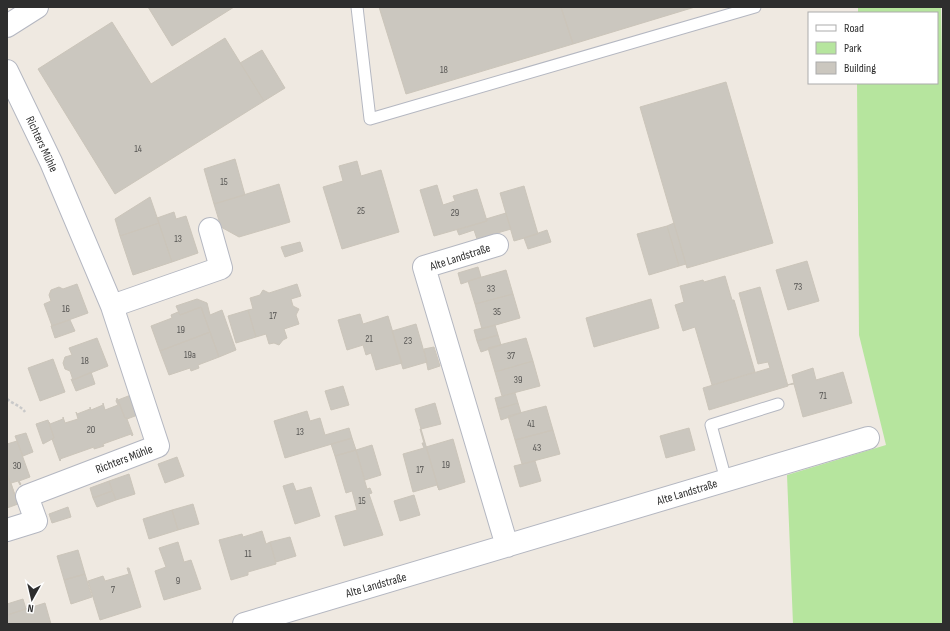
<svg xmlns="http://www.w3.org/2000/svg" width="950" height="631" viewBox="0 0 950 631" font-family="'Sofia Sans Condensed',sans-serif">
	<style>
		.green { fill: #b6e59e }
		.building { fill: #cbc7bf; stroke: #cbc5ba }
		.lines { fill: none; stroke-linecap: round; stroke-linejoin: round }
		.service-casing { stroke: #b4b7c1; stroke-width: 13 }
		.minor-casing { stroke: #b4b7c1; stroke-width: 24 }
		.path { stroke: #c9c9c9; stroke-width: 2.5; stroke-dasharray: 3 2; stroke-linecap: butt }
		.service { stroke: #fff; stroke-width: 11 }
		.minor { stroke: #fff; stroke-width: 22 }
		.labels { text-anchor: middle; stroke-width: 3; stroke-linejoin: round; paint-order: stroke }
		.number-label { font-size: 10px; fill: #555452 }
		.street-label { font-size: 12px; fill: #2e2e2e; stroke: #fff }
	</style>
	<rect width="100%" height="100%" fill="#efe9e1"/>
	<path class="green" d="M 858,7 L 941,7 L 943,121 L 942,624 L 793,624 L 787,475 L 886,445 L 859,335 L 857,83 L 937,83 L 937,13 L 858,13 Z"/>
	<path class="building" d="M 148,7 L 234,7 L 172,46 Z
		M 379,7 L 561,7 L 573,44 L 406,94 Z
		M 561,7 L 695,7 L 573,44 Z
		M 112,22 L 151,84 L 225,38 L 264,101 L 115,194 L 38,69 Z
		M 262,50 L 285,88 L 264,101 L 240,63 Z
		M 726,82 L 773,243 L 687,268 L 640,107 Z
		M 235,159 L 245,195 L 214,204 L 204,169 Z
		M 357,161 L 361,176 L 381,170 L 399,232 L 342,249 L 323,187 L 343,181 L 339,166 Z
		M 279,184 L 290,222 L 239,237 L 221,227 L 214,204 Z
		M 437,185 L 443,205 L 455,201 L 453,196 L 477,189 L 487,221 L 434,236 L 420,190 Z
		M 524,186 L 538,234 L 514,241 L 500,193 Z
		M 150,197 L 159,223 L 120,236 L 115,219 Z
		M 174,212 L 176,219 L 186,216 L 198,253 L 172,262 L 157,218 Z
		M 506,213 L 511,229 L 477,239 L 474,230 L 459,235 L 457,230 L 487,221 L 486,219 Z
		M 159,223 L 172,262 L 133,275 L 120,236 Z
		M 674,223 L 686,264 L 679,266 L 667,226 Z
		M 667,226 L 679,266 L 649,275 L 637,234 Z
		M 547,230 L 551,242 L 528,249 L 524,238 Z
		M 300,242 L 303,251 L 285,257 L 281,247 Z
		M 807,261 L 819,301 L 788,310 L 776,270 Z
		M 478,267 L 481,277 L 461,284 L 458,273 Z
		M 506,270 L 513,294 L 475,304 L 468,281 Z
		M 725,276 L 732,300 L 734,300 L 755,372 L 712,385 L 695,327 L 683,331 L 675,305 L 684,302 L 680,286 L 703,280 L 704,282 Z
		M 77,284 L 88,313 L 52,326 L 44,304 L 51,301 L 49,295 L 51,290 L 59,287 L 63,289 Z
		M 297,284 L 301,296 L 291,299 L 293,306 L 299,309 L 296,315 L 299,324 L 284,329 L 287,338 L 283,340 L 279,345 L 274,343 L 269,344 L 266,334 L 256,337 L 248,310 L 253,309 L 250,298 L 260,295 L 263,290 L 269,293 Z
		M 760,287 L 788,386 L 709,410 L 703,388 L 770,368 L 768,362 L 758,364 L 739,293 Z
		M 513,294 L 520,318 L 482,329 L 475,304 Z
		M 197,299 L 207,303 L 210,315 L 222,310 L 236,350 L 219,357 L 201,307 L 180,315 L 176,306 Z
		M 651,299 L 659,328 L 594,347 L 586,318 Z
		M 201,307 L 210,332 L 160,351 L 151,326 L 172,318 L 171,315 L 178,312 L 180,315 Z
		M 248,310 L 256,337 L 236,343 L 228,316 Z
		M 360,314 L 363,324 L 388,316 L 402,363 L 376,370 L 371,353 L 366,355 L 363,345 L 347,350 L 338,320 Z
		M 70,320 L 75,331 L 55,338 L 51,326 Z
		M 416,324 L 427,362 L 403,369 L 392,331 Z
		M 495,325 L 498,335 L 477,341 L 474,330 Z
		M 210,332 L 219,357 L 198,365 L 199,368 L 191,371 L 190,368 L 169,375 L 160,351 Z
		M 498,335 L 501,345 L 481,352 L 477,341 Z
		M 97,338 L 108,366 L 73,380 L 70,371 L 65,369 L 63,363 L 65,357 L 72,355 L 69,348 Z
		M 526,338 L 533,361 L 495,372 L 488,348 Z
		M 434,347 L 440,366 L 428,370 L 424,349 Z
		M 53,359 L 65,392 L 40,401 L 28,368 Z
		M 533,361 L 540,386 L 502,396 L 495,372 Z
		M 813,368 L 816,380 L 843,372 L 852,403 L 803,417 L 794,384 L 787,385 L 794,383 L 792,375 Z
		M 91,372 L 95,384 L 76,391 L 71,379 L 73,380 Z
		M 343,386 L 349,405 L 331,410 L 325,391 Z
		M 136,393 L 143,413 L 127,419 L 127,418 L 125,418 L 118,400 Z
		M 515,393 L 518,403 L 498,409 L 495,398 Z
		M 117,398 L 125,418 L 127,418 L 127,419 L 133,435 L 132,436 L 131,434 L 103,444 L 104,446 L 94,449 L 94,447 L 60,459 L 61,460 L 60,461 L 52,439 L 54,438 L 49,422 L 50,424 L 63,419 L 63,417 L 65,423 L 78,419 L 76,412 L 77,414 L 90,409 L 90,407 L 91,410 L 103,405 L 103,403 L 105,410 L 118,405 L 116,401 Z
		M 435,403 L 441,424 L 421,429 L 415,409 Z
		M 518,403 L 521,413 L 501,420 L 498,409 Z
		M 546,406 L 553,430 L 515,440 L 508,416 Z
		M 307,411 L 310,421 L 320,418 L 325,435 L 349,428 L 352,438 L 285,458 L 274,421 Z
		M 48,420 L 54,438 L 43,444 L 36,424 Z
		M 689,428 L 695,450 L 666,458 L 660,436 Z
		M 420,429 L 421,429 L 439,490 L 437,485 L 413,492 L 403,454 L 424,448 L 422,443 L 424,443 Z
		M 553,430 L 560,454 L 522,464 L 515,440 Z
		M 26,433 L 33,452 L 23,456 L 15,436 Z
		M 352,438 L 356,450 L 335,456 L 331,444 Z
		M 453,439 L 465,482 L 439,490 L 426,447 Z
		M 17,441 L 30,477 L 19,481 L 21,484 L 20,485 L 18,481 L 11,483 L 18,504 L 7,474 L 7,444 Z
		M 372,445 L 381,475 L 365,480 L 356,450 Z
		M 356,450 L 367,489 L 370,488 L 372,493 L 369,494 L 383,535 L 344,546 L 335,516 L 357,510 L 352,491 L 346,493 L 335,456 Z
		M 177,457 L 184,476 L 165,483 L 158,464 Z
		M 535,461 L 541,481 L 520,487 L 514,466 Z
		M 7,474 L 18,504 L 7,508 Z
		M 129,474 L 135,494 L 116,500 L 109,481 Z
		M 109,481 L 112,491 L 93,498 L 90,488 Z
		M 293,483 L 296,491 L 311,487 L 320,516 L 295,524 L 283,486 Z
		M 112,491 L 116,500 L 97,507 L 93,498 Z
		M 414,495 L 420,515 L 400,521 L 394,501 Z
		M 193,504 L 199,524 L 178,530 L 172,510 Z
		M 68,507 L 71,517 L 52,523 L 49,514 Z
		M 172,510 L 178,530 L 149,539 L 143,519 Z
		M 262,531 L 266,544 L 270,542 L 276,564 L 248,572 L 248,575 L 231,580 L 219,540 L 242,534 L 243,537 Z
		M 290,537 L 296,556 L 276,562 L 270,542 Z
		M 178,542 L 184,562 L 191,560 L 201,589 L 164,600 L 155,571 L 166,567 L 159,548 Z
		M 78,550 L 85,574 L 64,580 L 57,556 Z
		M 127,568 L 129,568 L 141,607 L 100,620 L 88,581 L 103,576 L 105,581 L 129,574 Z
		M 85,574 L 92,597 L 71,604 L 64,580 Z
		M 23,599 L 26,609 L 7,615 L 7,604 Z
		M 45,603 L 51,624 L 7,624 L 7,615 Z"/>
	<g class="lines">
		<defs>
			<path id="service" d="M 357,7 L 370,119 L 755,7
				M 726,480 L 711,425 L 778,404"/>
			<path id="minor" d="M 7,26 L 37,7
				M 7,71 L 51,162 L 112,306 L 158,446 L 27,496 L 36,521 L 7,530
				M 497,245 L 424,267 L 507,546
				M 112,306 L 221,268 L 210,229
				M 244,624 L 868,438"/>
		</defs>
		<use href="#service" class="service-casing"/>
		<use href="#minor" class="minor-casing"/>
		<path class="path" d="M 7,399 C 13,404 21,406 25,412"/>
		<use href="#service" class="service"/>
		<use href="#minor" class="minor"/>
	</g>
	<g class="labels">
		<g class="number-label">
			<text x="444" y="73">18</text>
			<text x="138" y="152">14</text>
			<text x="224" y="185">15</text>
			<text x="361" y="214">25</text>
			<text x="455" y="216">29</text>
			<text x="178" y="242">13</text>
			<text x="798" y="290">73</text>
			<text x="491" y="292">33</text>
			<text x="66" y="312">16</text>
			<text x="497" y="315">35</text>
			<text x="273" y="319">17</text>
			<text x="181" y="333">19</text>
			<text x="369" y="342">21</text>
			<text x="408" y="344">23</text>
			<text x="190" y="358">19a</text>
			<text x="511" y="359">37</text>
			<text x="85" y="364">18</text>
			<text x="518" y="383">39</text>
			<text x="823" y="399">71</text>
			<text x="531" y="427">41</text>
			<text x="91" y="433">20</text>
			<text x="300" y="435">13</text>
			<text x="537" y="451">43</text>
			<text x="446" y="468">19</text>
			<text x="17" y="469">30</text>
			<text x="420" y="473">17</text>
			<text x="362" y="504">15</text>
			<text x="248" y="557">11</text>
			<text x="178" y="584">9</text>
			<text x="113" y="593">7</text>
		</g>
		<g class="street-label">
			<text transform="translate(42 144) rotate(65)" y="4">Richters Mühle</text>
			<text transform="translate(460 257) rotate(-18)" y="4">Alte Landstraße</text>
			<text transform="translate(124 459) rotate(-21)" y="4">Richters Mühle</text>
			<text transform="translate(687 492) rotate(-17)" y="4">Alte Landstraße</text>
			<text transform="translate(376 585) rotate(-16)" y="4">Alte Landstraße</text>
		</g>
	</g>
	<rect width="950" height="631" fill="none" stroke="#2e2e2e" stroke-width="16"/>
	<rect x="808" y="12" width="130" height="72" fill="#ffffff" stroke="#ababab"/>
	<rect x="816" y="25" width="20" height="6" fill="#ffffff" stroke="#ababab"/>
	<text x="844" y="32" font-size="12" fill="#2e2e2e">Road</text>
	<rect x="816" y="42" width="20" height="12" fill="#b6e59e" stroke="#ababab"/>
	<text x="844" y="52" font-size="12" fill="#2e2e2e">Park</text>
	<rect x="816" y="62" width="20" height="12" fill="#cbc7bf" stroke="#ababab"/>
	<text x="844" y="72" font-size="12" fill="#2e2e2e">Building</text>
	<g transform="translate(32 599) rotate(188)" stroke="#ffffff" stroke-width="3" paint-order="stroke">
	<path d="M0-3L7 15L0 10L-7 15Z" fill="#2e2e2e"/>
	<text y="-6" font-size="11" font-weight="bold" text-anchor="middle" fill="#2e2e2e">N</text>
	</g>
</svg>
